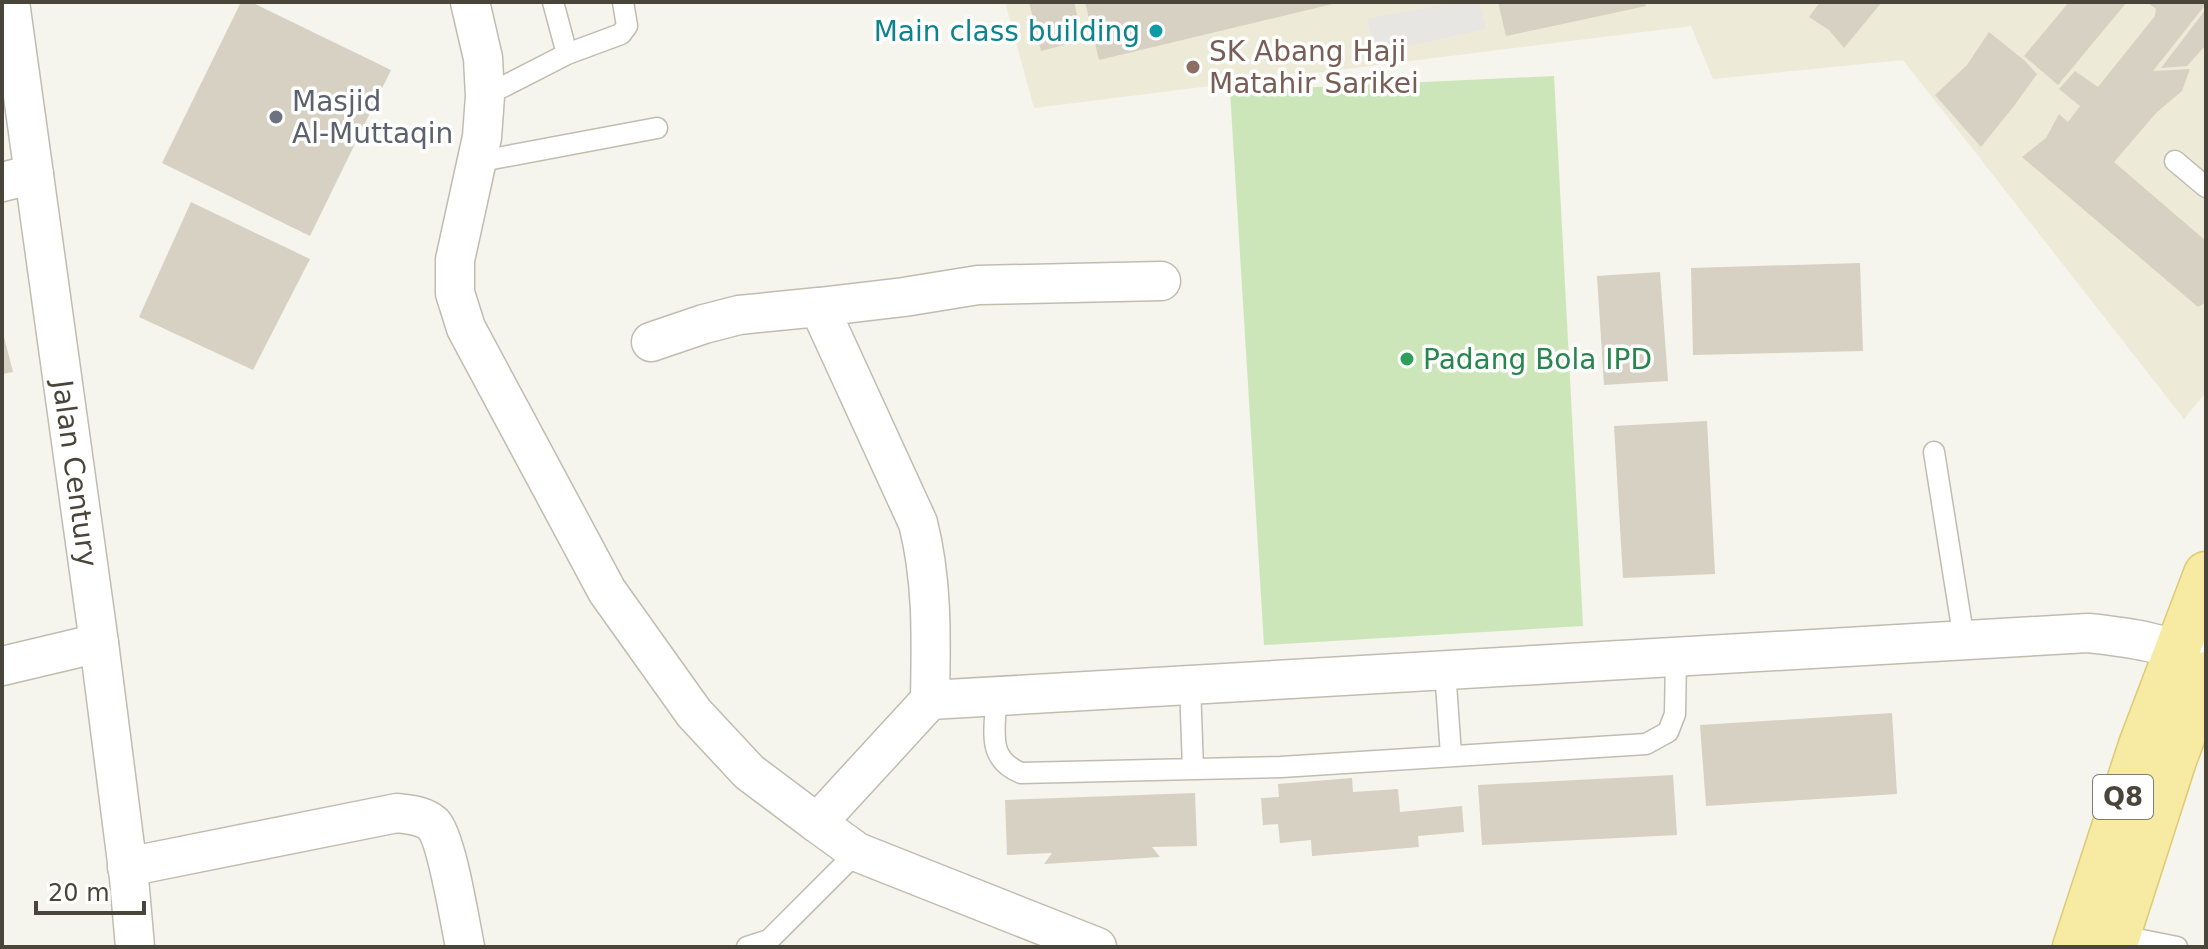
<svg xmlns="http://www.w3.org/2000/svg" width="2208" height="949" viewBox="0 0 2208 949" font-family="'DejaVu Sans',sans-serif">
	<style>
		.education { fill: #edead8 }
		.green { fill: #cce6b9 }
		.parking { fill: #e7e6e3 }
		.building { fill: #d6d1c3 }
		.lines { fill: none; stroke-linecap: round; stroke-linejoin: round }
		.service-casing { stroke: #c0bdaf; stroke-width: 23 }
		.minor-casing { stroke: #c0bdaf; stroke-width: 41 }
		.primary-casing { stroke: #ddca73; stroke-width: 47 }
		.service { stroke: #fff; stroke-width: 20 }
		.minor { stroke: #fff; stroke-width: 38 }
		.primary { stroke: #f7eaa3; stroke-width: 44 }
		.culture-dot { fill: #0f9aa8; stroke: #fff; stroke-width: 3 }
		.education-dot { fill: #8d6e63; stroke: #fff; stroke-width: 3 }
		.worship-dot { fill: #6b7280; stroke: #fff; stroke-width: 3 }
		.leisure-dot { fill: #2e9e5b; stroke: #fff; stroke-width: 3 }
		.labels { text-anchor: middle; stroke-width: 7; stroke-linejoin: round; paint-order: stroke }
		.shield { fill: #fff; stroke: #807d75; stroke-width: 2 }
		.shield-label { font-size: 26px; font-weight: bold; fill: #49453a }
		.culture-label { font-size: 28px; fill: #0d838f; stroke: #fff; text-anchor: end }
		.education-label { font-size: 28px; fill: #785e54; stroke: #fff; text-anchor: start }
		.worship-label { font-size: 28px; fill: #5b616d; stroke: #fff; text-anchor: start }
		.leisure-label { font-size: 28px; fill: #27864d; stroke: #fff; text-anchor: start }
		.street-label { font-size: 28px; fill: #49453a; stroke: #fff }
	</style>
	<rect width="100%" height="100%" fill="#f5f4ed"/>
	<path class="education" d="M 1005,2 L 2206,2 L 2206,392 L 2184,419 L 1903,60 L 1713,79 L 1691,26 L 1034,108 Z"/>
	<path class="green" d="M 1554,76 L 1583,626 L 1264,645 L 1230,91 Z"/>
	<path class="parking" d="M 1455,2 L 1479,2 L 1486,29 L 1376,53 L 1367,19 Z"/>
	<path class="building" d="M 241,2 L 251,2 L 391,70 L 310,236 L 162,163 Z
		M 1029,2 L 1074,2 L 1083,40 L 1041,51 Z
		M 1085,2 L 1337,2 L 1337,3 L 1099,60 Z
		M 1498,2 L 1645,2 L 1646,6 L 1506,36 Z
		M 1820,2 L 1882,2 L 1844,48 L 1829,30 L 1809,17 Z
		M 2069,2 L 2127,2 L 2058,85 L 2024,56 Z
		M 2147,2 L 2206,2 L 2206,4 L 2153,71 L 2190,69 L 2182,91 L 2157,112 L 2114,162 L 2206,241 L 2206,302 L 2198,307 L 2022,157 L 2046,138 L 2059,114 L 2068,122 L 2080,106 L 2059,89 L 2075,71 L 2098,87 L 2155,16 L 2156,9 Z
		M 2206,9 L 2206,45 L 2187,66 L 2161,68 Z
		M 1989,32 L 2025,61 L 2037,74 L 2014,106 L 1981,147 L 1935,95 L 1967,65 Z
		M 191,202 L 310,259 L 253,370 L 139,317 Z
		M 1860,263 L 1863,351 L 1693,355 L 1691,268 Z
		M 1660,272 L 1668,381 L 1604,385 L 1597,276 Z
		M 2,329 L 13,372 L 2,374 Z
		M 1707,421 L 1715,574 L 1623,578 L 1614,426 Z
		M 1892,713 L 1897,794 L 1706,806 L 1700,725 Z
		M 1673,775 L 1677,835 L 1482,845 L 1478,785 Z
		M 1352,778 L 1353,792 L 1398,789 L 1400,812 L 1462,806 L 1464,832 L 1418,836 L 1419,847 L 1312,856 L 1311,840 L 1280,843 L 1278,824 L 1263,825 L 1261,798 L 1279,797 L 1278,784 Z
		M 1195,793 L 1197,846 L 1152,847 L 1160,857 L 1044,864 L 1052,853 L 1007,855 L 1005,800 Z"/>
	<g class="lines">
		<defs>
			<path id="service" d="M 553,2 L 567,54 L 621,34 L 627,26 L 623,2
				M 485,96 L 567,54
				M 2175,161 L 2206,187
				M 476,162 L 657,128
				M 1934,452 L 1964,640
				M 1445,670 L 1451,755
				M 1190,685 L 1193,769
				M 996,696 C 996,730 985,758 1021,773 L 1281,767 L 1646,744 L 1668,732 L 1675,714 L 1676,657
				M 2117,935 L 2177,947
				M 747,947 L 769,940 L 857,852"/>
			<g id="minor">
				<path id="s1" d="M 10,2 L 99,643 L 129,878 L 135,947"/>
				<path d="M 470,2 L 483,58 L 485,96 L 482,137 L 455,260 L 455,293 L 466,328 L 607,591 L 694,713 L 749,772 L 817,823 L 930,700 C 931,640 933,582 918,523 L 819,307 L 739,315 L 704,324 L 651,342"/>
				<path d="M 2,182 L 34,174"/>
				<path d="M 819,307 L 904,297 L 978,285 L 1161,281"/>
				<path d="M 2,666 L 99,643"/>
				<path d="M 930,700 L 2088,633 C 2134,638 2163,642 2205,662"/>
				<path d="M 817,823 L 857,852 L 1097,947"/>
				<path d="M 127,867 L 397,813 C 410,815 423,815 433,824 C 447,839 460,923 465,947"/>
			</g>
			<path id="primary" d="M 2075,947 L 2141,745 L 2206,574
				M 2114,947 L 2174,760 L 2206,674"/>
		</defs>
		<use href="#service" class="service-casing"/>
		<use href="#minor" class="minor-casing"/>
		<use href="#primary" class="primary-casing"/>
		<use href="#service" class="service"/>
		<use href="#minor" class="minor"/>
		<use href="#primary" class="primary"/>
	</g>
	<circle class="culture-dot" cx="1156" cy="31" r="8"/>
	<circle class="education-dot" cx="1193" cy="67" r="8"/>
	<circle class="worship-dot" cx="276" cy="117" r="8"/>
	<circle class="leisure-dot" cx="1407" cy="359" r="8"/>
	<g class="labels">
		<rect class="shield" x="2093" y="775" width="60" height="44" rx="6"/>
		<g class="shield-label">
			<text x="2123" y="806">Q8</text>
		</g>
		<g class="culture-label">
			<text x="1140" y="41">Main class building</text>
		</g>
		<g class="education-label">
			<text x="1209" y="61">SK Abang Haji<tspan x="1209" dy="32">Matahir Sarikei</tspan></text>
		</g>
		<g class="worship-label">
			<text x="292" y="111">Masjid<tspan x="292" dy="32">Al-Muttaqin</tspan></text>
		</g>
		<g class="leisure-label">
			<text x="1423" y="369">Padang Bola IPD</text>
		</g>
		<g class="street-label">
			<text dy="10" stroke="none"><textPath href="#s1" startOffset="476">Jalan Century</textPath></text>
		</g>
	</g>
	<rect width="2208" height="949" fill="none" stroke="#49453a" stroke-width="8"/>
	<path d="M36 901v12h108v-12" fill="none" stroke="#49453a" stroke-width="4"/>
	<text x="48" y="901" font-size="24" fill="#49453a" stroke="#ffffff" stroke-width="6" paint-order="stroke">20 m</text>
</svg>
